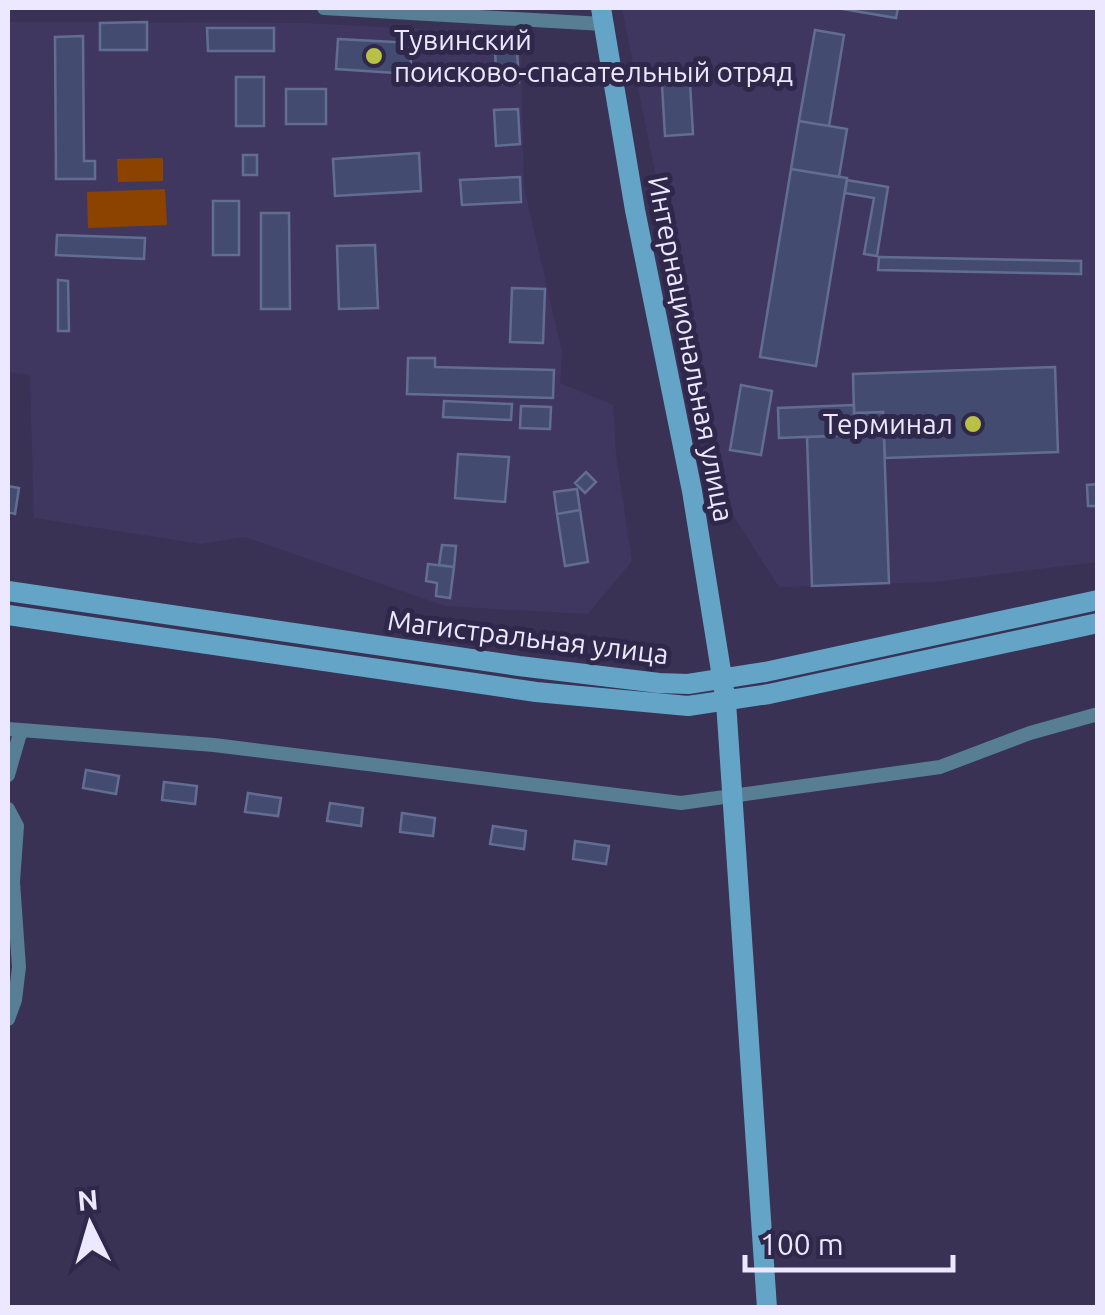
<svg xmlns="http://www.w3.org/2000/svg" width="1105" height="1315" viewBox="0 0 1105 1315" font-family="Ubuntu,sans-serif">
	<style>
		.built { fill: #403761 }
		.green { fill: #8d4300 }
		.building { fill: #434c70; stroke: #626d92; stroke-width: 2.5 }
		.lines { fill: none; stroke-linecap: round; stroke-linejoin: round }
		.street { stroke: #577e93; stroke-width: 14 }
		.secondary { stroke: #64a5c7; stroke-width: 20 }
		.poi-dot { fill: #b9c046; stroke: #2f284a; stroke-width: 4 }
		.labels { text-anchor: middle; stroke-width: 10; stroke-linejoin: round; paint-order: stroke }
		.poi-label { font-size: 28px; fill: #ece8ff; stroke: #2f284a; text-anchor: start }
		.street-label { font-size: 28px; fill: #ece8ff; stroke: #2f284a }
	</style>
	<rect width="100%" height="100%" fill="#393255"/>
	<path class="built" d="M 622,8 L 1097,8 L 1097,562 L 935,582 L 779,587 L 720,495 Z
		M 8,22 L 303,23 L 520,34 L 524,187 L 562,353 L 560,383 L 613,405 L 616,455 L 632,561 L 588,614 L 445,606 L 245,537 L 201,544 L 34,518 L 30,375 L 8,372 Z"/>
	<path class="green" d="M 163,158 L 163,181 L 118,182 L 117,159 Z
		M 165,189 L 167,225 L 88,228 L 87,192 Z"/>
	<path class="building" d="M 837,8 L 898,8 L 896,18 Z
		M 147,22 L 147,50 L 100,50 L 100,23 Z
		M 207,28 L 274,28 L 274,51 L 208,51 Z
		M 815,30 L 844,35 L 829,126 L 799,121 Z
		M 83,36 L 84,161 L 95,161 L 95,179 L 56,179 L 55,37 Z
		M 338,39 L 412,43 L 410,74 L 336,69 Z
		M 517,51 L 519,82 L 497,84 L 495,52 Z
		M 236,77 L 264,77 L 264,126 L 236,126 Z
		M 690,83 L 693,134 L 665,136 L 662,85 Z
		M 286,89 L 326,89 L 326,124 L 286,124 Z
		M 518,109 L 520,144 L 496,146 L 494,110 Z
		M 799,121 L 847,129 L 839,177 L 791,169 Z
		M 419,153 L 421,191 L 335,196 L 333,159 Z
		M 243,155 L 257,155 L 257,175 L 243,175 Z
		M 791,169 L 847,178 L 816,366 L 760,357 Z
		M 520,177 L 521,202 L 462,205 L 460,180 Z
		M 847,180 L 888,187 L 877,256 L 864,254 L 874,198 L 845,193 Z
		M 213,201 L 239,201 L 239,255 L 213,255 Z
		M 261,213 L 289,213 L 290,309 L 261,309 Z
		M 57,235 L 145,238 L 144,259 L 56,255 Z
		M 375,245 L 378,308 L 339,309 L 337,246 Z
		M 879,257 L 1081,261 L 1081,274 L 878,270 Z
		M 58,280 L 68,281 L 69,331 L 58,331 Z
		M 512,288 L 545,289 L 543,343 L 510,342 Z
		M 408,358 L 435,358 L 435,367 L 554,370 L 553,398 L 407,394 Z
		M 1055,367 L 1058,452 L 885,458 L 883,412 L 854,413 L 853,374 Z
		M 741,385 L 772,391 L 761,455 L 730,450 Z
		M 444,401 L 512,404 L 511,420 L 443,417 Z
		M 854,405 L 855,435 L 779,438 L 778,408 Z
		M 521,406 L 551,407 L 550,429 L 520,428 Z
		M 883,412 L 889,583 L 812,586 L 807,437 L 855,435 L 854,413 Z
		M 458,454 L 509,457 L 505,502 L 455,498 Z
		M 586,472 L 596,482 L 585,493 L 575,483 Z
		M 1098,484 L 1098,506 L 1088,506 L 1087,485 Z
		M 8,486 L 19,488 L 15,514 L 8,512 Z
		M 577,489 L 580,510 L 557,514 L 554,492 Z
		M 580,510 L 588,562 L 565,566 L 557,514 Z
		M 442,545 L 456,546 L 454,567 L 439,565 Z
		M 428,564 L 454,567 L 450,598 L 436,596 L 437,583 L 426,581 Z
		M 86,770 L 119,776 L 116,794 L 83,788 Z
		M 164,782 L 197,786 L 195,804 L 162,800 Z
		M 248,793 L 281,798 L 278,816 L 245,812 Z
		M 330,803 L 363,808 L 361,826 L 327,821 Z
		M 402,813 L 435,818 L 433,836 L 400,832 Z
		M 493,826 L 526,831 L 524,849 L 490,844 Z
		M 575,841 L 609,846 L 606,864 L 573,859 Z"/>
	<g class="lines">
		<path class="street" d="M 324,8 L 603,24
			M 8,729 L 214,745 L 681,803 L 940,767 L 1030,733 L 1098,714
			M 8,775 L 21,730
			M 8,809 L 17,826 L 13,882 L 19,967 L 15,1000 L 8,1019"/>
		<path class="secondary" d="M 601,8 L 635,210 L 692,491 L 726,702 L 767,1308
			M 8,591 L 519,666 L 659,683 L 688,684 L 765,672 L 1098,600
			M 8,615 L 536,692 L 688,706 L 769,694 L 1098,623"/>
	</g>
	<g class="poi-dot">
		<circle cx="374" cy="56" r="10"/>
		<circle cx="973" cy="424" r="10"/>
	</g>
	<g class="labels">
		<g class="poi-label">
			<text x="394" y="50">Тувинский<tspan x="394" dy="32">поисково-спасательный отряд</tspan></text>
			<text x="953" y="434" text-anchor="end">Терминал</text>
		</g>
		<g class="street-label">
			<text transform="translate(691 349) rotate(79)" y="10">Интернациональная улица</text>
			<text transform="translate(528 637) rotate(7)" y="10">Магистральная улица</text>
		</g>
	</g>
	<rect width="1105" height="1315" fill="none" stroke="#ece8ff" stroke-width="20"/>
	<g transform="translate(90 1225) rotate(355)" stroke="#2f284a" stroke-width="8" paint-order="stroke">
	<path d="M0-8L18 38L0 25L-18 38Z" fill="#ece8ff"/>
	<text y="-15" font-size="28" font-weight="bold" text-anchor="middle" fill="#ece8ff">N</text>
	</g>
	<path d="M745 1255v15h208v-15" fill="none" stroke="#ece8ff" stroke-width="5"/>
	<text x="760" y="1255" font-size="30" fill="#ece8ff" stroke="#2f284a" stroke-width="8" paint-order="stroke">100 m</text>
</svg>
